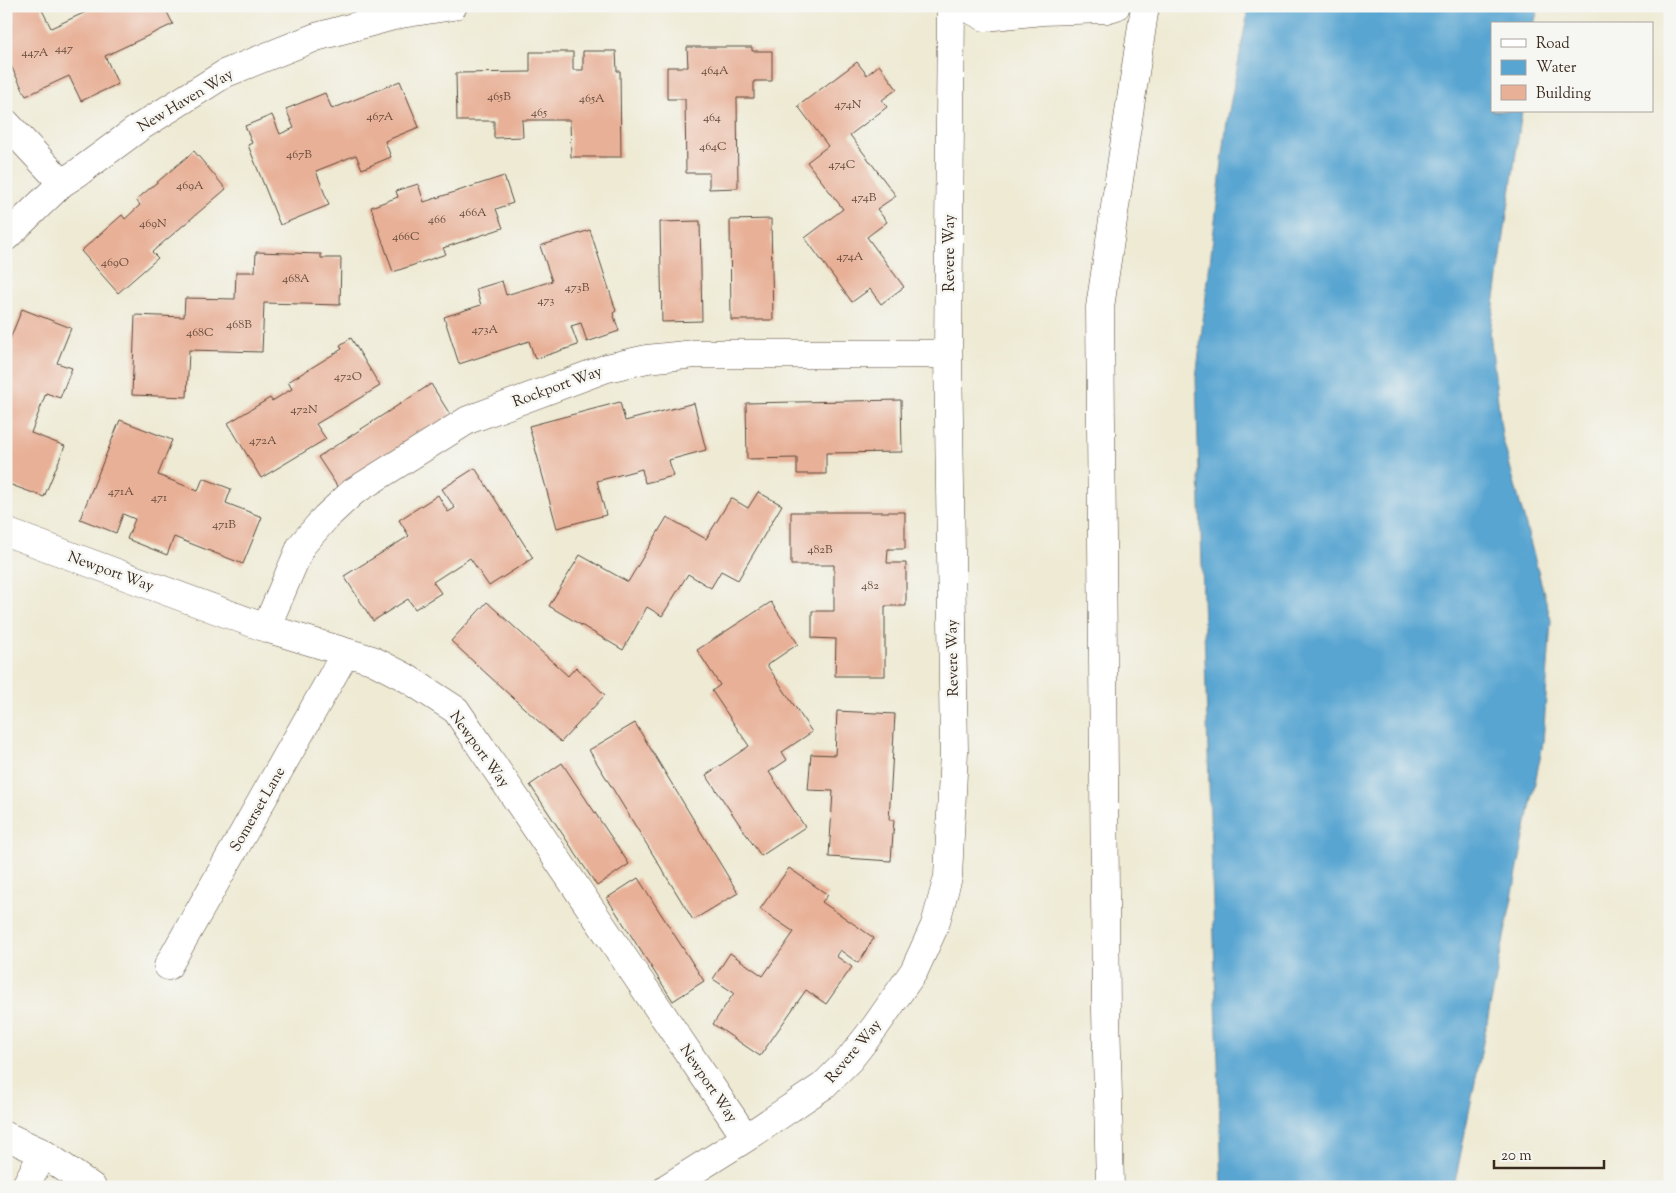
<svg xmlns="http://www.w3.org/2000/svg" width="1676" height="1193" viewBox="0 0 1676 1193" font-family="'Sorts Mill Goudy',serif">
	<style>
		.water { fill: #58a5d1; stroke: #4a6878 }
		.building { fill: #e8b097 }
		.lines { fill: none; stroke-linecap: round; stroke-linejoin: round }
		.minor-casing { stroke: #564739; stroke-width: 29 }
		.minor { stroke: #fff; stroke-width: 28 }
		.labels { text-anchor: middle; stroke-width: 5; stroke-linejoin: round; paint-order: stroke }
		.number-label { font-size: 12px; fill: #664c3c }
		.street-label { font-size: 15px; fill: #3b2a1e; stroke: #f6f6f2 }
	</style>
	<rect width="100%" height="100%" fill="#f6f6f2"/>
	<filter id="ink" filterUnits="userSpaceOnUse"><feTurbulence type="fractalNoise" baseFrequency=".02" numOctaves="2"/><feDisplacementMap in="SourceGraphic" scale="10" xChannelSelector="R" yChannelSelector="G"/><feConvolveMatrix kernelMatrix="1 2 1 2 8 2 1 2 1" color-interpolation-filters="sRGB"/></filter>
	<filter id="wash" filterUnits="userSpaceOnUse"><feTurbulence type="fractalNoise" baseFrequency=".0096" numOctaves="4" result="noise"/><feDisplacementMap in="SourceGraphic" scale="20" xChannelSelector="R" yChannelSelector="G"/><feGaussianBlur stdDeviation="1.12" result="paint"/><feColorMatrix in="noise" values="0 0 0 0 0 0 0 0 0 0 0 0 0 0 0 0 0 1.4 0 .05"/><feComposite in="paint" operator="in"/></filter>
	<g filter="url(#wash)">
		<rect width="100%" height="100%" fill="#eeead4"/>
		<path class="water" d="M 1249,6 L 1539,6 L 1534,24 L 1492,24 L 1492,111 L 1522,111 L 1490,333 L 1502,436 L 1551,620 L 1543,743 L 1454,1187 L 1222,1187 L 1196,379 L 1227,121 Z"/>
		<g id="blocks">
			<path class="building" d="M 12,6 L 40,6 L 51,28 L 90,10 L 89,6 L 164,6 L 173,24 L 105,56 L 118,84 L 81,101 L 69,76 L 26,96 L 6,56 L 6,9 Z
				M 687,47 L 752,47 L 752,51 L 772,51 L 772,81 L 754,81 L 754,98 L 737,98 L 738,188 L 709,189 L 709,173 L 686,173 L 685,99 L 667,99 L 667,67 L 688,67 Z
				M 583,51 L 616,51 L 617,71 L 620,71 L 621,157 L 571,157 L 570,120 L 522,120 L 523,137 L 494,138 L 494,121 L 457,121 L 456,73 L 530,72 L 530,52 L 573,52 L 573,70 L 583,70 Z
				M 857,62 L 867,75 L 879,65 L 897,89 L 882,100 L 887,107 L 850,135 L 896,196 L 877,209 L 887,222 L 867,237 L 904,287 L 881,304 L 870,289 L 852,302 L 805,238 L 843,209 L 807,162 L 828,146 L 798,106 Z
				M 400,81 L 419,127 L 385,141 L 391,157 L 362,169 L 356,155 L 316,171 L 329,205 L 280,225 L 248,145 L 252,143 L 245,126 L 272,115 L 280,134 L 294,128 L 286,109 L 325,93 L 332,109 Z
				M 194,151 L 226,189 L 152,252 L 158,258 L 118,293 L 81,251 L 122,215 L 125,219 L 140,205 L 136,200 Z
				M 504,176 L 513,203 L 496,209 L 503,228 L 443,248 L 446,254 L 393,272 L 371,207 L 398,197 L 396,191 L 418,184 L 424,202 Z
				M 771,219 L 773,320 L 731,320 L 730,220 Z
				M 700,221 L 702,321 L 662,322 L 660,222 Z
				M 590,230 L 616,311 L 613,313 L 619,331 L 587,342 L 581,323 L 571,326 L 578,345 L 535,359 L 529,341 L 459,364 L 444,317 L 481,305 L 476,289 L 502,281 L 506,295 L 552,281 L 540,246 Z
				M 256,252 L 321,254 L 321,258 L 341,258 L 340,305 L 264,303 L 262,352 L 189,350 L 187,397 L 132,395 L 135,315 L 184,317 L 185,298 L 235,299 L 236,272 L 255,272 Z
				M 22,309 L 71,328 L 57,363 L 72,368 L 60,398 L 46,393 L 31,433 L 65,446 L 44,497 L 6,483 L 6,349 Z
				M 351,338 L 380,386 L 316,424 L 326,439 L 261,478 L 228,423 L 270,398 L 272,401 L 292,389 L 288,382 L 342,349 L 340,345 Z
				M 431,384 L 451,416 L 339,489 L 318,457 Z
				M 901,400 L 902,452 L 826,453 L 826,474 L 797,474 L 797,458 L 747,459 L 746,403 Z
				M 620,402 L 625,421 L 694,403 L 706,450 L 669,460 L 673,476 L 645,483 L 642,469 L 597,481 L 606,515 L 557,528 L 529,426 Z
				M 120,420 L 172,440 L 158,475 L 198,491 L 203,478 L 231,489 L 226,503 L 262,517 L 243,564 L 174,537 L 167,555 L 127,539 L 135,519 L 123,514 L 116,533 L 80,519 Z
				M 475,468 L 533,558 L 489,586 L 470,558 L 433,582 L 441,593 L 415,609 L 408,599 L 373,621 L 344,576 L 409,536 L 399,520 L 438,495 L 448,512 L 455,508 L 442,489 Z
				M 758,492 L 782,505 L 738,580 L 721,571 L 711,588 L 688,574 L 662,616 L 647,607 L 623,650 L 549,606 L 580,555 L 628,582 L 667,517 L 706,539 L 731,498 L 748,508 Z
				M 791,512 L 905,512 L 905,549 L 888,549 L 887,563 L 906,563 L 906,606 L 885,606 L 885,676 L 835,676 L 836,639 L 812,638 L 812,611 L 834,611 L 834,565 L 791,565 Z
				M 487,602 L 568,676 L 576,667 L 605,695 L 561,742 L 451,641 Z
				M 771,602 L 798,644 L 767,665 L 812,732 L 782,752 L 787,760 L 769,772 L 805,827 L 761,856 L 706,775 L 749,746 L 712,691 L 720,685 L 697,650 Z
				M 837,711 L 895,714 L 889,820 L 894,820 L 891,861 L 829,857 L 833,791 L 808,790 L 811,754 L 835,755 Z
				M 635,723 L 738,893 L 693,920 L 589,750 Z
				M 562,763 L 629,864 L 597,886 L 530,785 Z
				M 789,868 L 828,895 L 822,902 L 874,938 L 858,963 L 840,950 L 836,956 L 852,967 L 826,1004 L 806,990 L 760,1056 L 713,1024 L 734,993 L 713,979 L 730,953 L 763,976 L 794,932 L 760,909 Z
				M 638,878 L 704,981 L 673,1001 L 607,898 Z"/>
		</g>
	</g>
	<g filter="url(#ink)">
		<use href="#blocks" fill-opacity="0" stroke="#564739" stroke-width="1"/>
		<g class="lines">
			<defs>
				<path id="minor" d="M 964,6 L 985,17 L 1042,11 L 1106,9 L 1116,6
					M 6,123 L 62,183
					M 6,237 L 62,183 L 79,172 L 140,127 L 226,73 L 316,37 L 401,14 L 453,6
					M 6,532 L 266,628 L 372,660 L 405,677 L 456,710 L 746,1138
					M 266,628 L 301,546 L 326,517 L 353,492 L 468,420 L 607,368 L 647,359 L 695,354 L 948,354
					M 168,966 L 346,652
					M 6,1136 L 43,1153 L 92,1187
					M 25,1187 L 43,1153
					M 668,1187 L 746,1138 L 823,1086 L 849,1060 L 875,1027 L 914,971 L 935,925 L 948,877 L 954,751 L 948,354 L 951,6
					M 1110,1187 L 1106,1010 L 1100,307 L 1145,6"/>
			</defs>
			<use href="#minor" class="minor-casing"/>
			<use href="#minor" class="minor"/>
		</g>
	</g>
	<g class="labels">
		<g class="number-label">
			<text x="64" y="52">447</text>
			<text x="35" y="56">447A</text>
			<text x="715" y="74">464A</text>
			<text x="499" y="100">465B</text>
			<text x="592" y="102">465A</text>
			<text x="848" y="108">474N</text>
			<text x="539" y="116">465</text>
			<text x="380" y="120">467A</text>
			<text x="712" y="121">464</text>
			<text x="713" y="150">464C</text>
			<text x="299" y="158">467B</text>
			<text x="842" y="168">474C</text>
			<text x="190" y="189">469A</text>
			<text x="864" y="201">474B</text>
			<text x="473" y="216">466A</text>
			<text x="437" y="223">466</text>
			<text x="153" y="227">469N</text>
			<text x="406" y="240">466C</text>
			<text x="850" y="260">474A</text>
			<text x="115" y="266">469O</text>
			<text x="296" y="282">468A</text>
			<text x="577" y="291">473B</text>
			<text x="546" y="304">473</text>
			<text x="239" y="328">468B</text>
			<text x="485" y="333">473A</text>
			<text x="200" y="336">468C</text>
			<text x="348" y="380">472O</text>
			<text x="304" y="413">472N</text>
			<text x="263" y="444">472A</text>
			<text x="121" y="495">471A</text>
			<text x="159" y="501">471</text>
			<text x="224" y="528">471B</text>
			<text x="820" y="553">482B</text>
			<text x="870" y="589">482</text>
		</g>
		<g class="street-label">
			<text transform="translate(185 100) rotate(-31)" y="5">New Haven Way</text>
			<text transform="translate(949 253) rotate(-90)" y="5">Revere Way</text>
			<text transform="translate(557 386) rotate(-20)" y="5">Rockport Way</text>
			<text transform="translate(111 571) rotate(20)" y="5">Newport Way</text>
			<text transform="translate(952 658) rotate(-91)" y="5">Revere Way</text>
			<text transform="translate(480 749) rotate(54)" y="5">Newport Way</text>
			<text transform="translate(257 809) rotate(-60)" y="5">Somerset Lane</text>
			<text transform="translate(853 1051) rotate(-50)" y="5">Revere Way</text>
			<text transform="translate(709 1083) rotate(56)" y="5">Newport Way</text>
		</g>
	</g>
	<rect width="1676" height="1193" fill="none" stroke="#f6f6f2" stroke-width="25"/>
	<rect x="1491" y="22" width="162" height="90" fill="#f6f6f2" stroke="#aba49d"/>
	<rect x="1501" y="39" width="25" height="8" fill="#ffffff" stroke="#aba49d"/>
	<text x="1536" y="48" font-size="15" fill="#3b2a1e">Road</text>
	<rect x="1501" y="60" width="25" height="15" fill="#58a5d1" stroke="#aba49d"/>
	<text x="1536" y="72" font-size="15" fill="#3b2a1e">Water</text>
	<rect x="1501" y="85" width="25" height="15" fill="#e8b097" stroke="#aba49d"/>
	<text x="1536" y="98" font-size="15" fill="#3b2a1e">Building</text>
	<path d="M1494 1160v8h110v-8" fill="none" stroke="#3b2a1e" stroke-width="2.5"/>
	<text x="1501" y="1160" font-size="15" fill="#3b2a1e" stroke="#f6f6f2" stroke-width="4" paint-order="stroke">20 m</text>
</svg>
